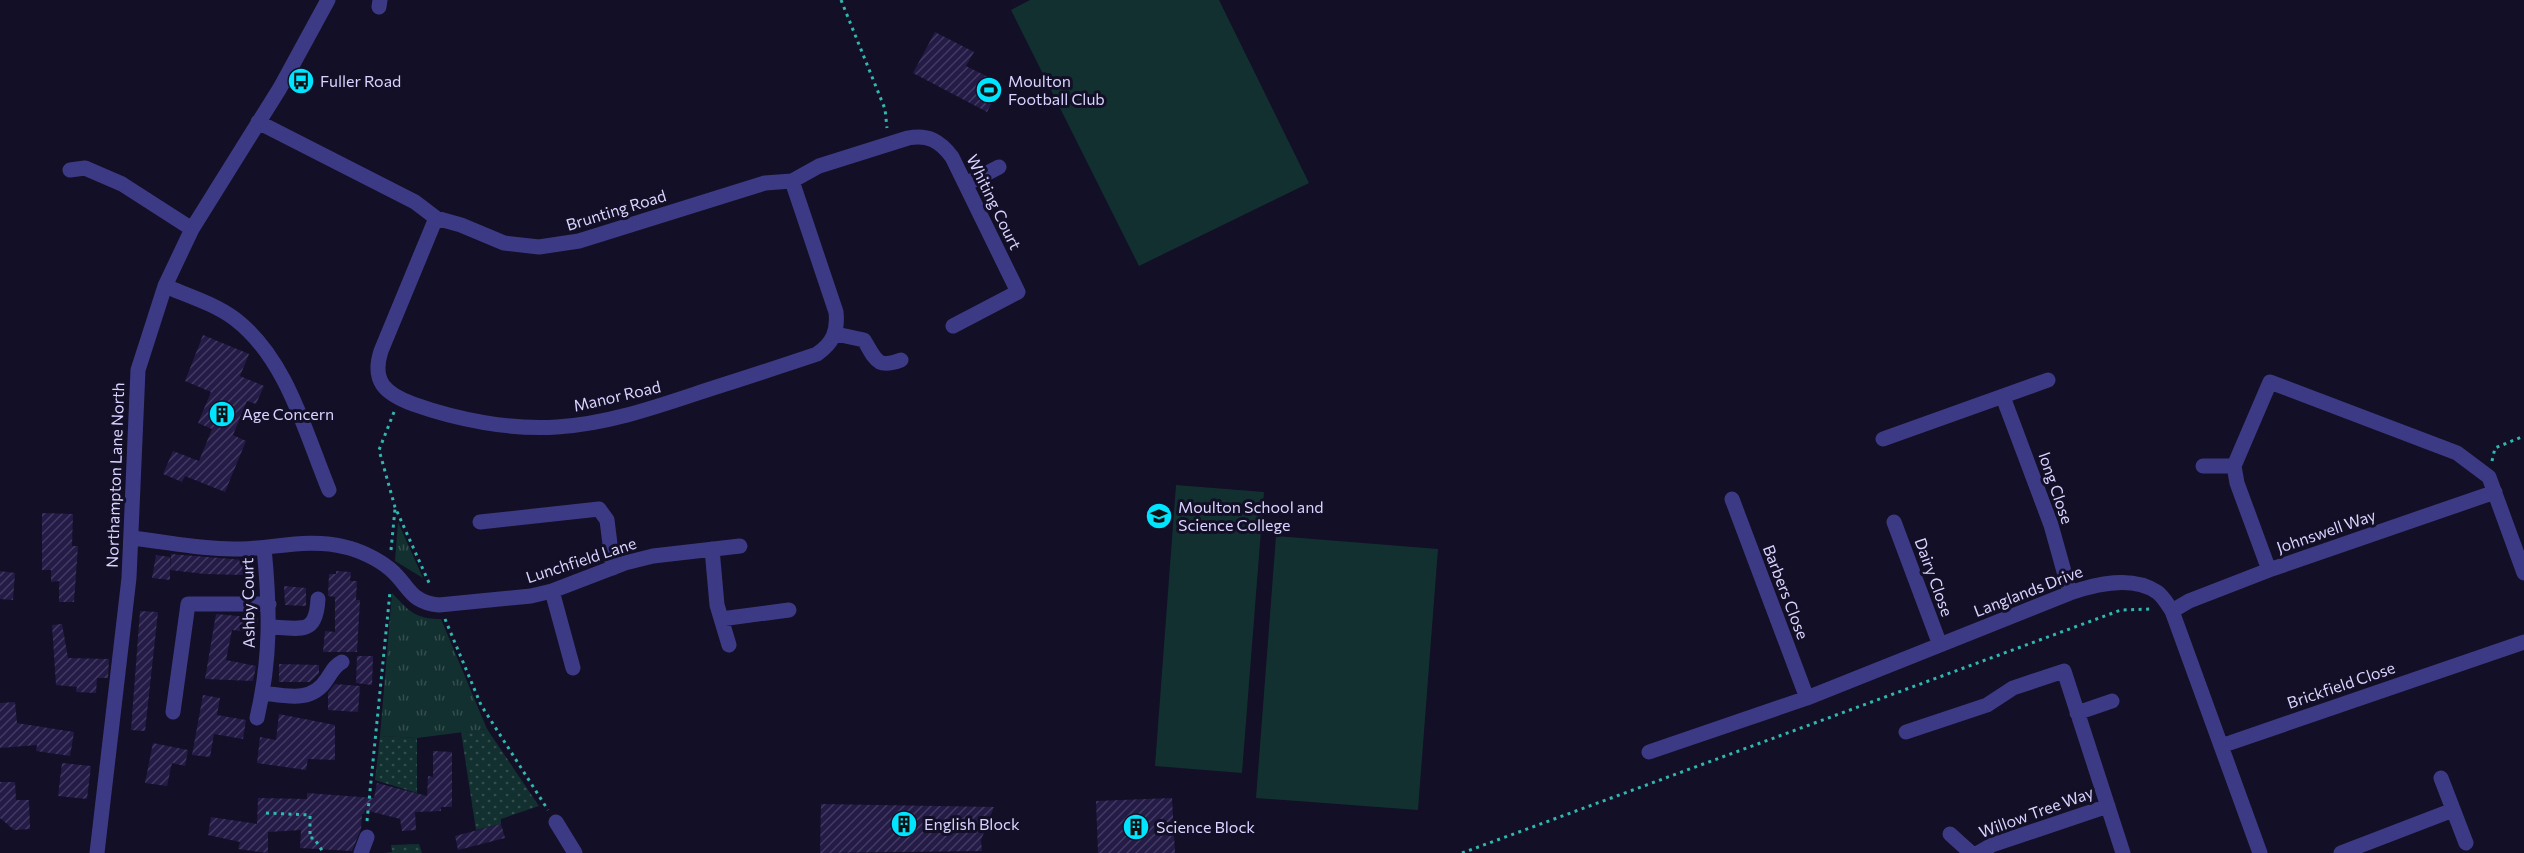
<svg xmlns="http://www.w3.org/2000/svg" width="2524" height="853" viewBox="0 0 2524 853" font-family="Commissioner,sans-serif">
	<style>
		.grass { fill: url(#grass-tufts) }
		.park { fill: url(#park-dots) }
		.pitch { fill: #12302f }
		.building { fill: url(#building-hatch) }
		.lines { fill: none; stroke-linecap: round; stroke-linejoin: round }
		.path { stroke: #2fb8b0; stroke-width: 3; stroke-dasharray: 3 4.5; stroke-linecap: butt }
		.minor { stroke: #3d3a85; stroke-width: 15 }
		.labels { text-anchor: middle; stroke-width: 6; stroke-linejoin: round; paint-order: stroke }
		.poi-label { font-size: 16px; fill: #d9d4ff; stroke: #130f26; text-anchor: start }
		.street-label { font-size: 16px; fill: #d9d4ff; stroke: #130f26 }
	</style>
	<defs>
		<pattern id="grass-tufts" width="24" height="20" patternUnits="userSpaceOnUse" patternTransform="scale(1.5)"><rect width="24" height="20" fill="#12302f"/><path d="M3 7l-1-3M5 7V3M7 7l1-3M15 17l-1-3M17 17v-4M19 17l1-3" fill="none" stroke="#344d4e"/></pattern>
		<pattern id="park-dots" width="8" height="8" patternUnits="userSpaceOnUse" patternTransform="scale(1.5)"><rect width="8" height="8" fill="#12302f"/><path d="M2 2h.1M6 6h.1" fill="none" stroke="#344d4e" stroke-width="1.8" stroke-linecap="round"/></pattern>
		<pattern id="building-hatch" width="6" height="6" patternUnits="userSpaceOnUse" patternTransform="scale(1.5)"><rect width="6" height="6" fill="#241b47"/><path d="M-1 1l2-2M0 6l6-6M5 7l2-2" fill="none" stroke="#433b63"/></pattern>
	</defs>
	<rect width="100%" height="100%" fill="#130f26"/>
	<path class="grass" d="M 398,522 L 423,578 L 395,561 Z
		M 392,593 C 409,611 415,619 441,619 L 487,729 L 417,738 L 380,736 Z"/>
	<path class="park" d="M 487,729 L 539,806 L 501,819 L 501,824 L 476,830 L 461,732 Z
		M 380,736 L 417,738 L 417,793 L 375,780 Z
		M 419,844 L 422,853 L 384,853 L 392,852 L 391,845 Z"/>
	<path class="pitch" d="M 1030,0 L 1219,0 L 1309,183 L 1139,266 L 1011,10 Z
		M 1176,485 L 1264,492 L 1242,773 L 1155,766 Z
		M 1276,536 L 1438,549 L 1418,810 L 1256,798 Z"/>
	<path class="building" d="M 935,32 L 974,52 L 966,66 L 1002,84 L 987,112 L 913,73 Z
		M 203,335 L 249,354 L 240,376 L 264,386 L 256,404 L 247,401 L 233,435 L 246,441 L 225,492 L 185,476 L 182,482 L 163,474 L 173,451 L 199,461 L 212,429 L 198,423 L 211,392 L 185,381 Z
		M 42,513 L 73,514 L 72,546 L 78,546 L 74,602 L 59,602 L 59,581 L 51,582 L 51,570 L 42,570 Z
		M 171,554 L 243,560 L 243,575 L 205,574 L 170,570 Z
		M 156,555 L 170,557 L 170,580 L 152,578 Z
		M 0,571 L 15,573 L 13,600 L 0,599 Z
		M 336,571 L 351,572 L 350,581 L 357,581 L 356,600 L 360,600 L 357,652 L 323,652 L 325,631 L 335,632 L 335,597 L 328,596 L 329,574 L 336,574 Z
		M 284,586 L 306,588 L 306,606 L 285,605 Z
		M 140,611 L 158,612 L 145,731 L 131,730 Z
		M 216,614 L 258,618 L 256,633 L 232,630 L 226,660 L 256,666 L 253,681 L 205,679 Z
		M 62,624 L 68,658 L 109,659 L 108,678 L 97,678 L 96,693 L 76,692 L 77,687 L 56,685 L 52,625 Z
		M 357,656 L 373,656 L 372,685 L 356,683 Z
		M 279,664 L 319,665 L 319,673 L 310,682 L 279,682 Z
		M 335,684 L 360,686 L 358,712 L 328,710 L 328,693 Z
		M 203,695 L 220,698 L 217,715 L 246,720 L 243,739 L 214,734 L 210,757 L 192,755 Z
		M 15,702 L 17,723 L 74,732 L 70,756 L 36,751 L 37,745 L 0,748 L 0,703 Z
		M 279,714 L 335,725 L 335,760 L 308,759 L 306,770 L 257,763 L 260,737 L 276,740 Z
		M 153,743 L 188,750 L 185,766 L 172,763 L 167,786 L 145,783 Z
		M 433,751 L 452,752 L 452,807 L 441,807 L 441,811 L 415,812 L 416,830 L 402,831 L 400,819 L 365,810 L 364,814 L 362,814 L 361,829 L 352,851 L 300,848 L 301,830 L 268,832 L 268,853 L 238,849 L 240,842 L 208,835 L 211,817 L 257,824 L 258,798 L 307,799 L 307,793 L 374,798 L 377,783 L 427,796 L 428,776 L 433,777 Z
		M 62,763 L 91,766 L 87,799 L 58,796 Z
		M 0,782 L 15,782 L 16,800 L 29,800 L 30,829 L 14,830 L 0,818 Z
		M 1172,798 L 1175,853 L 1098,853 L 1096,801 Z
		M 821,804 L 994,807 L 981,840 L 982,851 L 820,853 Z
		M 501,824 L 505,838 L 458,850 L 455,836 Z"/>
	<g class="lines">
		<path class="path" d="M 841,0 L 885,109 L 887,128
			M 394,412 L 379,450 L 395,507 L 430,585
			M 2492,461 L 2495,448 L 2524,436
			M 391,550 L 395,509
			M 445,619 L 481,705 L 548,810
			M 266,813 L 310,815 L 310,838 L 314,838 L 323,852
			M 367,821 L 390,592
			M 1462,853 L 2121,610 L 2152,609"/>
		<path class="minor" d="M 379,7 L 380,0
			M 258,122 L 415,202 L 436,218 L 461,225 L 504,243 L 539,247 L 579,241 L 765,183 L 792,181 L 819,166 L 908,138 C 928,134 940,141 952,157 L 1018,292 L 953,326
			M 70,170 L 85,168 L 122,184 L 192,229
			M 966,184 L 999,167
			M 436,218 L 381,351 C 371,382 386,394 413,404 C 458,420 510,430 557,427 C 605,424 650,409 695,394 C 735,381 776,368 817,354 C 833,343 838,331 836,312 L 792,181
			M 165,286 C 189,296 215,304 235,319 C 287,359 305,432 329,490
			M 836,334 L 864,340 C 876,360 877,369 901,360
			M 2003,397 L 2051,525 L 2070,593
			M 1883,439 L 2048,380
			M 2203,466 L 2234,466
			M 1732,499 L 1807,698
			M 480,522 L 599,509 L 607,520 L 613,568
			M 1894,522 L 1940,645
			M 132,538 C 168,542 204,550 241,549 C 276,548 310,538 345,547 C 359,550 378,559 390,569 C 410,586 409,602 439,605 L 531,596 L 552,591 L 625,563 L 653,556 L 740,546
			M 712,549 L 717,605 L 729,645
			M 2269,570 L 2237,483 L 2234,466 L 2270,382 L 2457,453 L 2489,477 L 2524,573
			M 552,591 L 573,668
			M 2172,611 L 2189,601 L 2269,570 L 2495,492
			M 721,619 L 789,610
			M 270,627 C 301,628 316,636 318,599
			M 263,693 C 287,696 312,703 327,679 C 332,672 334,666 342,662
			M 173,712 L 188,604 L 269,604
			M 2077,713 L 2112,701
			M 257,718 C 271,658 270,609 264,548
			M 1906,732 L 1987,705 L 2013,688 L 2064,671 L 2123,853
			M 2221,746 L 2524,642
			M 1649,752 L 1807,698 L 2070,593 C 2096,584 2132,575 2157,592 C 2163,596 2168,605 2172,611 L 2260,853
			M 2441,778 L 2466,843
			M 556,822 L 575,853
			M 1950,834 L 1971,853
			M 97,853 L 129,578 L 138,370 L 165,286 L 192,229 L 280,88 L 328,0
			M 361,853 L 367,837
			M 1978,853 L 1992,845 L 2108,806
			M 2341,853 L 2453,810"/>
	</g>
	<defs>
		<symbol id="bus-disc" viewBox="-11 -11 22 22"><circle r="9.5" fill="#00e5ff" stroke="#130f26"/><path d="M-5-6H5V4H4V6H2V4H-2V6H-4V4H-5ZM-3.5-4V0h7V-4ZM-3.5 1.2v1.5H-2V1.2ZM2 1.2v1.5H3.5V1.2Z" fill="#111"/></symbol>
		<symbol id="stadium-disc" viewBox="-11 -11 22 22"><circle r="9.5" fill="#00e5ff" stroke="#130f26"/><path d="M0-5a6.5 5 0 1 0 0 10a6.5 5 0 1 0 0-10ZM-3.5-1.8h7v3.6h-7Z" fill="#111"/></symbol>
		<symbol id="building-disc" viewBox="-11 -11 22 22"><circle r="9.5" fill="#00e5ff" stroke="#130f26"/><path d="M-4-6H4V6H1V3H-1V6H-4ZM-2.5-4.3h1.7v1.8h-1.7ZM.8-4.3h1.7v1.8H.8ZM-2.5-1h1.7V.8h-1.7ZM.8-1h1.7V.8H.8Z" fill="#111"/></symbol>
		<symbol id="school-disc" viewBox="-11 -11 22 22"><circle r="9.5" fill="#00e5ff" stroke="#130f26"/><path d="M0-5L7-2L0 1L-7-2ZM-4 1L0 2.5L4 1V4Q0 6-4 4Z" fill="#111"/></symbol>
	</defs>
	<g fill-rule="evenodd">
		<use href="#bus-disc" x="286" y="66" width="30" height="30"/>
		<use href="#stadium-disc" x="974" y="75" width="30" height="30"/>
		<use href="#building-disc" x="207" y="399" width="30" height="30"/>
		<use href="#school-disc" x="1144" y="501" width="30" height="30"/>
		<use href="#building-disc" x="889" y="809" width="30" height="30"/>
		<use href="#building-disc" x="1121" y="812" width="30" height="30"/>
	</g>
	<g class="labels">
		<g class="poi-label">
			<text x="320" y="87">Fuller Road</text>
			<text x="1008" y="87">Moulton<tspan x="1008" dy="18">Football Club</tspan></text>
			<text x="242" y="420">Age Concern</text>
			<text x="1178" y="513">Moulton School and<tspan x="1178" dy="18">Science College</tspan></text>
			<text x="924" y="830">English Block</text>
			<text x="1156" y="833">Science Block</text>
		</g>
		<g class="street-label">
			<text transform="translate(994 202) rotate(64)" y="6">Whiting Court</text>
			<text transform="translate(616 210) rotate(-17)" y="6">Brunting Road</text>
			<text transform="translate(617 396) rotate(-13)" y="6">Manor Road</text>
			<text transform="translate(115 475) rotate(-88)" y="6">Northampton Lane North</text>
			<text transform="translate(2056 488) rotate(71)" y="6">long Close</text>
			<text transform="translate(2326 531) rotate(-19)" y="6">Johnswell Way</text>
			<text transform="translate(581 560) rotate(-18)" y="6">Lunchfield Lane</text>
			<text transform="translate(1934 577) rotate(70)" y="6">Dairy Close</text>
			<text transform="translate(2028 591) rotate(-21)" y="6">Langlands Drive</text>
			<text transform="translate(1786 592) rotate(69)" y="6">Barbers Close</text>
			<text transform="translate(248 603) rotate(-91)" y="6">Ashby Court</text>
			<text transform="translate(2341 685) rotate(-19)" y="6">Brickfield Close</text>
			<text transform="translate(2036 812) rotate(-20)" y="6">Willow Tree Way</text>
		</g>
	</g>
</svg>
